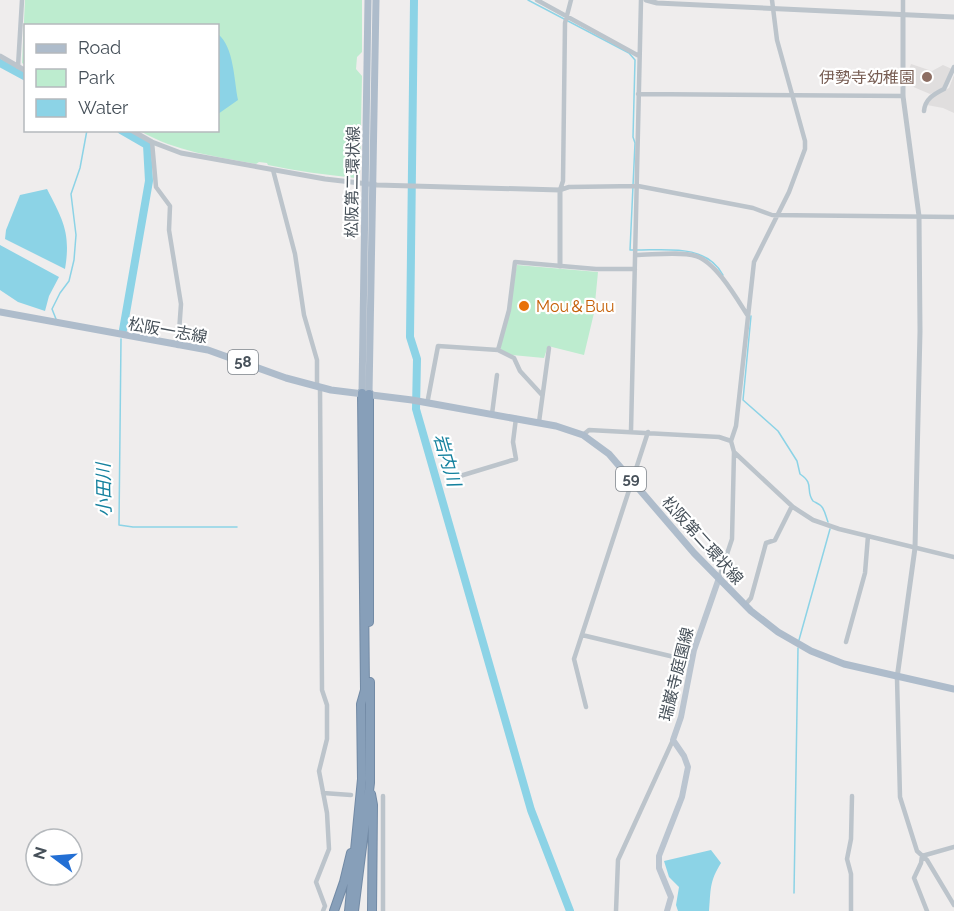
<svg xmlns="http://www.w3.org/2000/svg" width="954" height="911" viewBox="0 0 954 911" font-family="Raleway,'Noto Sans JP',sans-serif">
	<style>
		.education { fill: #e0dede }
		.green { fill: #bdeccf }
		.water { fill: #8cd3e6 }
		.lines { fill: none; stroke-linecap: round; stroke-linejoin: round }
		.stream { stroke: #8cd3e6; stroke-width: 1.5 }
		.river { stroke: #8cd3e6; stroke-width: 8 }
		.motorway-casing { stroke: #728aa5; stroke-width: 10 }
		.minor { stroke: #bcc4cb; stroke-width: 4.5 }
		.tertiary { stroke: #bcc4cb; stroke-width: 5 }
		.secondary { stroke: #bbc5d0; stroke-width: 6 }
		.primary { stroke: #aebccb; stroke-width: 7 }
		.motorway { stroke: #879fb9; stroke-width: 8 }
		.education-dot { fill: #8d6e63; stroke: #fff; stroke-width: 2 }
		.food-dot { fill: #e8710a; stroke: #fff; stroke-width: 2 }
		.labels { text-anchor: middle; stroke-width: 4.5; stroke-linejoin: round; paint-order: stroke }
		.shield { fill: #fff; stroke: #7e848b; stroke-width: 1.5 }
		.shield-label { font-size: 15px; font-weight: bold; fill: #465059 }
		.education-label { font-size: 16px; fill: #785e54; stroke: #fff; text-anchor: end }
		.street-label { font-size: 16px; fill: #465059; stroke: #fff }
		.food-label { font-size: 16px; fill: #c56008; stroke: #fff; text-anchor: start }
		.water-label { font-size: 18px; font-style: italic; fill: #14819e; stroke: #fff }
	</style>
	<rect width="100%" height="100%" fill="#efeded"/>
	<path class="education" d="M 911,64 L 932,71 L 943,65 L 952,69 L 943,88 L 930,94 L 904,83 Z
		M 954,75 L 954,113 L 943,108 L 927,105 L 934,96 L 949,88 Z"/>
	<path class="green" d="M 25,0 L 362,0 L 362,52 L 357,57 L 356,69 L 362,76 L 360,174 L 356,178 C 327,175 297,171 268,165 L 267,163 L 259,162 L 256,164 C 214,156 177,152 140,131 L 218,130 L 218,26 L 26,26 L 25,65 L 22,63 Z
		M 517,265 L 598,272 L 594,313 L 584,355 L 548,346 L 544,358 L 512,355 L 501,351 L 500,347 Z"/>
	<path class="water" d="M 218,34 C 234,47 234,80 238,100 L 218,114 Z
		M 47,189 C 63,220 71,233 65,269 L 5,239 L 6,230 L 20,195 Z
		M 0,245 L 59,277 L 49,296 L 45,311 L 18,302 L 0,290 Z
		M 711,850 L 721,863 C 709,882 711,890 709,911 L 678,911 L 676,905 L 679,887 L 669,877 L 664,861 Z"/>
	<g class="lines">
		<path class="stream" d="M 528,0 L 629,53 L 635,60 L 633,137 L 635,143 L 630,250 C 663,251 705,242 723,275
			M 751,316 L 743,400 L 778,431 L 797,461 L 800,474 C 815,484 805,490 813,501 C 816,503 820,504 822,507 C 825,511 826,517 828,522
			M 56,319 L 52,309 L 60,293 L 69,281 L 74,260 L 76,235 L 71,194 L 80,168 L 87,130
			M 121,339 L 119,525 L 133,527 L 237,527
			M 799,640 L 830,529
			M 794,893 L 798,648"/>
		<path class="river" d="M 414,0 L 410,337 L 417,359 L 416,409 L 531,810 L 570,911
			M 0,63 L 26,77
			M 121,130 L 147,145 L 149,181 L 123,330"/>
		<defs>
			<path id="motorway" d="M 369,394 L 369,622
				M 371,794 L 373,805 L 372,911
				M 334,911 L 344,882 L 351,853
				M 349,911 L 362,779 L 361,704 L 365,690 L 362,393
				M 354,911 L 370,783 L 370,682"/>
		</defs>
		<use href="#motorway" class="motorway-casing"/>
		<path class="minor" d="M 537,0 L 639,56
			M 903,15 L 903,0
			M 18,67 L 22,0
			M 638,94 L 903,96
			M 924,111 C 925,99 934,94 944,89 L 954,67
			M 152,142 L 156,187 L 170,206 L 169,230 L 181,304 L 178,346
			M 273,170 L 295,254 L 304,315 L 317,360 L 317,387
			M 560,190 L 569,187 L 638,186 L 753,208 L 772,215 L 954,217
			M 560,190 L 563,181 L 565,23 L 571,0
			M 635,255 C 652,255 681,251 696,256 C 716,262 737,299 748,316
			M 498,350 L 514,358 L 520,371 L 542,395
			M 320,387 L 322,690 L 327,705 L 327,739 L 319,771 L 327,813 L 329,849 L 316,882 L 325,906 L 323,911
			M 428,399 L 438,346 L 498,350 L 509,310 L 515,262 L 596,269 L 635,269
			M 492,414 L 497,375
			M 539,422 L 549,348
			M 631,431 L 641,0
			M 583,435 L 589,430 L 719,437 L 731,441
			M 734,452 L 793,507 L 813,520 L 839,529 L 954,557
			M 460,476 L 516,459 L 513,442 L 516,418
			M 719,578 L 732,539 L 734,452 L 731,441 L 736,426 L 754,262 L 789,192 L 805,149 L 805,141 L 777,40 L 772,0
			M 745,605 L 751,598 L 766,543 L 775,540 L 792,506
			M 582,635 L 691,661
			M 846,642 L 865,573 L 868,536
			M 897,678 L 900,797 L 917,851 L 927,860 L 954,905
			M 586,707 L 574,659 L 648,432
			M 323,793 L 351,795
			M 922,856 L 921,863 L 914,878 L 927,911
			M 922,856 L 954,847
			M 383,911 L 383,796
			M 616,911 L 618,860 L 673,740
			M 851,911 L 851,874 L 847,859 L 851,839 L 852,796"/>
		<path class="tertiary" d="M 646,0 L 657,3 L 954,17
			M 0,56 L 26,71
			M 131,130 L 152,142 L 181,153 L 325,179 L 377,185 L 560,190 L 560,266
			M 897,678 L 915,548 L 920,331 L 919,216 L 903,96 L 903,15"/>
		<path class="secondary" d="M 667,911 L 671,897 L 659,868 L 659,856 L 682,797 L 688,767 L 684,756 L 673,740 L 681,717 L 694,650 L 719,578"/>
		<path class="primary" d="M 0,312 L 208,350 L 286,378 L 331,390 L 412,400 L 556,426 L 583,435 L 609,454 L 694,553 L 751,611 L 778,632 L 811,651 L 844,664 L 954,689
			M 362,393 L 368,0
			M 369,394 L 376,0"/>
		<use href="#motorway" class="motorway"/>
	</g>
	<circle class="education-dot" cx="927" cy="77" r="6"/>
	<circle class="food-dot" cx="524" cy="306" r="6"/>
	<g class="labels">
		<g class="shield">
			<rect x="228" y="350" width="30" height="24" rx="4.5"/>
			<rect x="616" y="467" width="30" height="24" rx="4.5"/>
		</g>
		<g class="shield-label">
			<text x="243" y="367">58</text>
			<text x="631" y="484">59</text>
		</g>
		<g class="education-label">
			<text x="915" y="83">伊勢寺幼稚園</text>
		</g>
		<g class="street-label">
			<text transform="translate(352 182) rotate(-89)" y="6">松阪第二環状線</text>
			<text transform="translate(168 330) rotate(10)" y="6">松阪一志線</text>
			<text transform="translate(703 540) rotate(48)" y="6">松阪第二環状線</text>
			<text transform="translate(676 674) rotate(-76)" y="6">瑞巌寺庭園線</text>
		</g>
		<g class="food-label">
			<text x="536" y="312">Mou＆Buu</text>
		</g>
		<g class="water-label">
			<text transform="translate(447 460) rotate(74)" y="6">岩内川</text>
			<text transform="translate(104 490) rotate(-91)" y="6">小田川</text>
		</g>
	</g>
	<rect x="24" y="24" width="195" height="108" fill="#ffffff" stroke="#b5b9bd" stroke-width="1.5"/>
	<rect x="36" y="44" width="30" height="9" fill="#aebccb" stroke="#b5b9bd" stroke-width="1.5"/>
	<text x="78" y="54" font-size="18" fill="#465059">Road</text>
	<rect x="36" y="69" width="30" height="18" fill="#bdeccf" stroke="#b5b9bd" stroke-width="1.5"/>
	<text x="78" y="84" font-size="18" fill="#465059">Park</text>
	<rect x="36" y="99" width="30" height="18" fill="#8cd3e6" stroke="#b5b9bd" stroke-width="1.5"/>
	<text x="78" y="114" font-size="18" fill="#465059">Water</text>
	<g transform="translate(54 857) rotate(286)"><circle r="28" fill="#ffffff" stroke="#b5b9bd" stroke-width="1.5"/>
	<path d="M0-4.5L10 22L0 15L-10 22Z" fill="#236fd4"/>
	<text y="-9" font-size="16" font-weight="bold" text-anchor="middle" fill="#465059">N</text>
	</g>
</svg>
